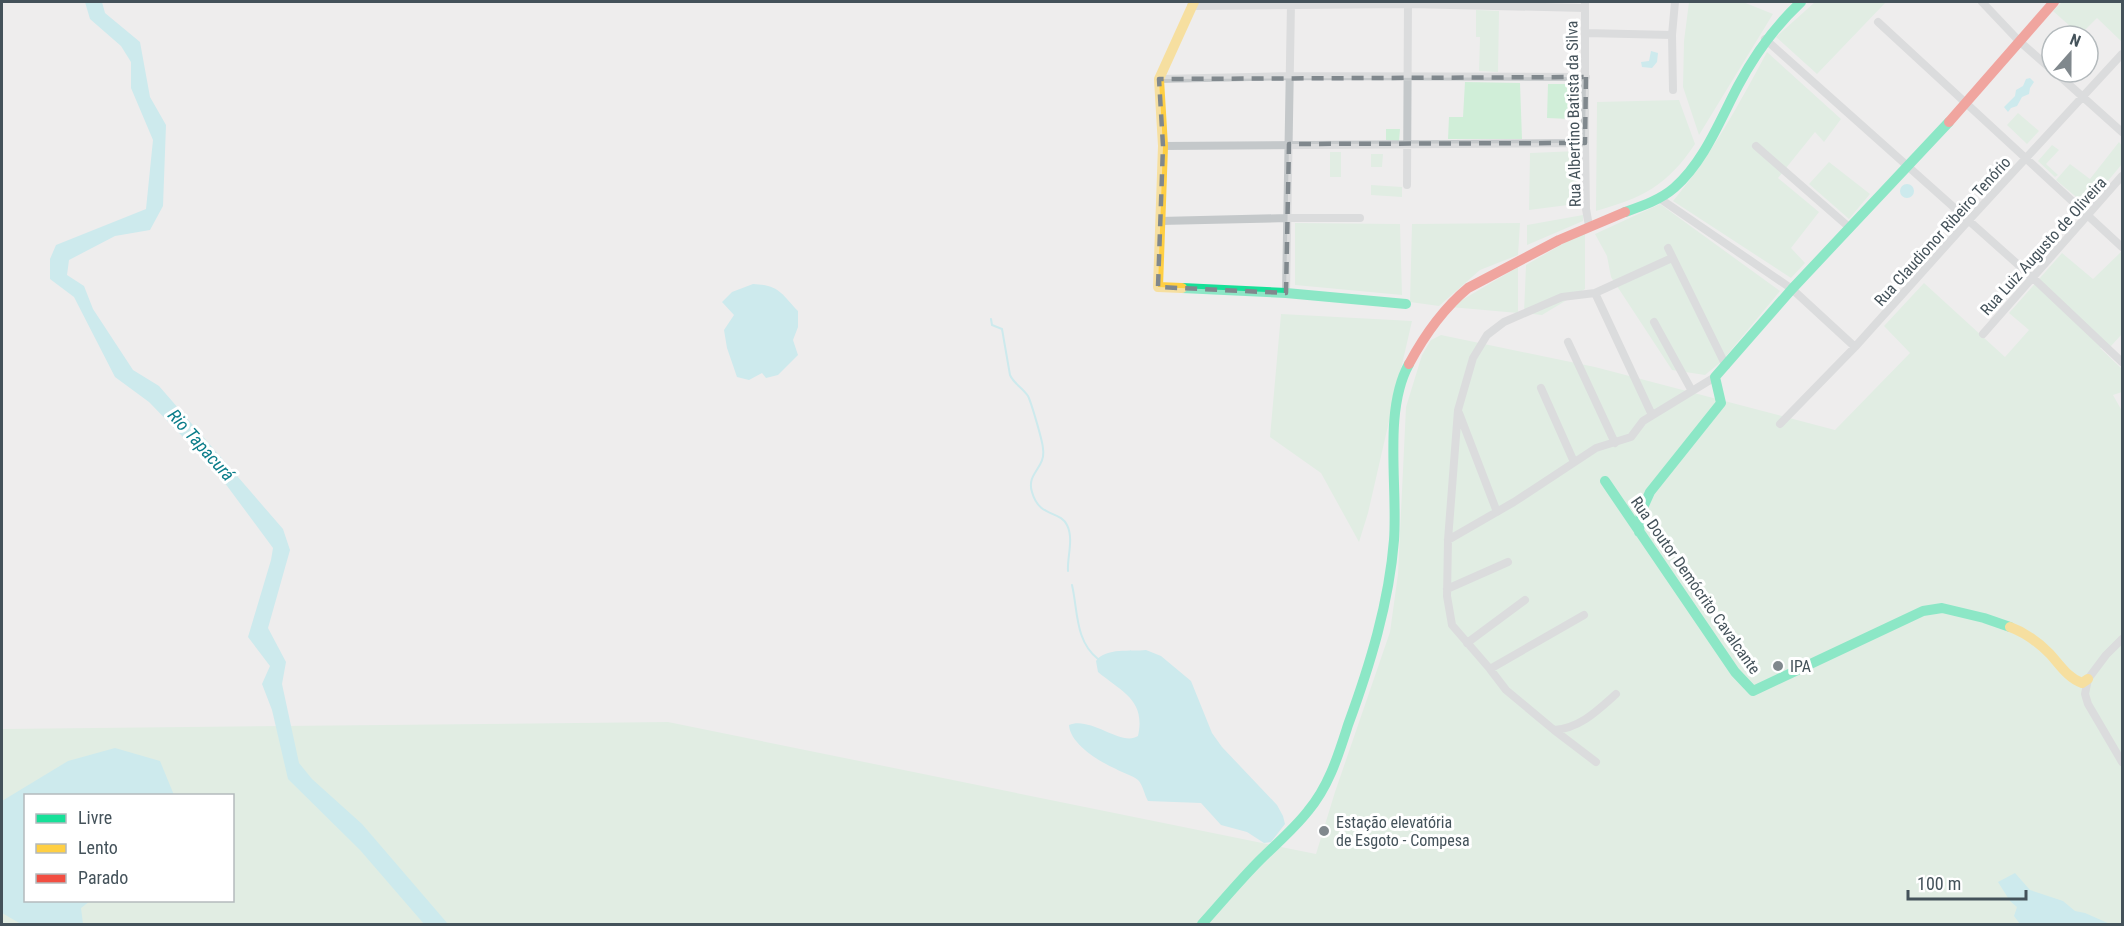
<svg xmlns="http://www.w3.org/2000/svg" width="2124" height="926" viewBox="0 0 2124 926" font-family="'Roboto Condensed',sans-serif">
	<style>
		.green { fill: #d0eed8; fill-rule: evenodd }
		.water { fill: #a4e6ed }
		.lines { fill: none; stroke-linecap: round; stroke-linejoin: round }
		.stream { stroke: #a4e6ed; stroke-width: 2 }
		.street { stroke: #c4c8ca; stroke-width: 8 }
		.fast { stroke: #16e098; stroke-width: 10 }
		.slow { stroke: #ffcf43; stroke-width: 10 }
		.jam { stroke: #f24e42; stroke-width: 10 }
		.marked { fill: none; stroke: #80888d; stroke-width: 4.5; stroke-dasharray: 12 8; stroke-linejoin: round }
		.poi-dot { fill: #80888d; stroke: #fff; stroke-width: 2 }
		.labels { text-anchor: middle; stroke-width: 6; stroke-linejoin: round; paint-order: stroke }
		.street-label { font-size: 16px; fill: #44525a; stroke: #fff }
		.poi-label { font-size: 16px; fill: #44525a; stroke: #fff; text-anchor: start }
		.water-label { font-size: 18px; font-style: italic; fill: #0b7d8a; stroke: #fff }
	</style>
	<rect width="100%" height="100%" fill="#eeeded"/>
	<path class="green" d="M 1689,2 L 1743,2 L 1773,14 L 1699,135 L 1683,87 L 1684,41 Z
		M 1815,2 L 1886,2 L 1817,74 L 1776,37 Z
		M 2062,2 L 2122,2 L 2122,42 L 2097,18 L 2080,35 L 2053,11 Z
		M 1476,10 L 1499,11 L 1498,72 L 1479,71 L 1480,37 L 1476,37 Z
		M 1767,52 L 1841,119 L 1824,142 L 1815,132 L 1778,178 L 1819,212 L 1791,248 L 1805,263 L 1791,278 L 1673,201 C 1711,156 1739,104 1767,52 Z
		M 1465,82 L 1520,83 L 1522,139 L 1448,139 L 1449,117 L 1463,117 Z
		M 1548,84 L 1571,84 L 1570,119 L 1547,118 Z
		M 1679,100 L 1695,144 C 1667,186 1642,198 1596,211 L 1597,102 Z
		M 2018,113 L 2039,131 L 2027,144 L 2007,125 Z
		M 1386,129 L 1400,129 L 1399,141 L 1386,140 Z
		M 2119,142 L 2122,146 L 2122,164 L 2087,206 L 2056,180 L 2070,164 L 2090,179 Z
		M 2052,145 L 2059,150 L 2046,164 L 2058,175 L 2055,177 L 2038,161 Z
		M 1578,151 L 1576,204 L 1529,210 L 1530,153 Z
		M 1330,152 L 1341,152 L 1341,177 L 1330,177 Z
		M 1371,154 L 1383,154 L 1382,167 L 1371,167 Z
		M 1829,162 L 1870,194 L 1849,219 L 1809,184 Z
		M 1371,185 L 1402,187 L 1402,197 L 1371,195 Z
		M 1660,204 L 1780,291 L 1722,361 L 1705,375 L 1672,370 L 1611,277 L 1607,256 L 1595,234 Z
		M 1583,215 L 1583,221 L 1527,245 L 1527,225 Z
		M 1295,223 L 1400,224 L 1402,295 L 1295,285 Z
		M 1520,223 L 1518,255 L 1480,270 L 1439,306 L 1410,302 L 1412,224 Z
		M 1585,231 L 1585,289 L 1542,315 L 1524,313 L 1526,265 Z
		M 2122,251 L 2122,334 L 2111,346 L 2100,348 L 2122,369 L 2122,392 L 2113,395 L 2122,411 L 2122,924 L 2,924 L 2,729 L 668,722 L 1316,854 L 1335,792 L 1390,632 L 1398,574 L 1406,407 L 1422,355 L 1431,340 L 1441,335 L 1595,367 L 1835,430 L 1910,353 L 1884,326 L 1924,283 L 2005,357 L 2029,330 L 2009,313 L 2062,253 L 2093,279 ZM 26,796 L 232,796 L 232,900 L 26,900 Z
		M 1518,267 L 1518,313 L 1450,307 Z
		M 1281,314 L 1412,321 L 1368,513 L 1359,542 L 1321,473 L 1270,437 Z"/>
	<path class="water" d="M 85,2 L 102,2 L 105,13 L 140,42 L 150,97 L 166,125 L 163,206 L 150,230 L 115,236 L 69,260 L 67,275 L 84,286 L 93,309 L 133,370 L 159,386 L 283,529 L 290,550 L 268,628 L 286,662 L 282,684 L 299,763 L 312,779 L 362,824 L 448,924 L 424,924 L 360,850 L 288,779 L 272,710 L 262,684 L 270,666 L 248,637 L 271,560 L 273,548 L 216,471 L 149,402 L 115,377 L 74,297 L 50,279 L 50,259 L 56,245 L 146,209 L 153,140 L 131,88 L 131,62 L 121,46 L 90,19 Z
		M 1651,51 L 1658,53 L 1657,62 L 1652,68 L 1642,67 L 1641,62 L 1649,61 Z
		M 2030,78 L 2034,82 L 2030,88 L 2029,94 L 2022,97 L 2017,106 L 2011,108 L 2008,112 L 2004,107 L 2015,96 L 2016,90 L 2023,86 L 2026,79 Z
		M1900 191a7 7 0 1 1 14 0a7 7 0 1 1-14 0Z
		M 753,284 C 779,285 781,293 798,311 L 798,327 L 793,340 L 798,355 L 778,375 L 766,378 L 762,373 L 749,380 L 737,377 L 727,348 L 724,330 L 734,315 L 722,302 L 732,292 Z
		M 1146,650 L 1161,656 L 1191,681 L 1212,733 L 1222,747 L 1277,805 L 1283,816 L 1285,824 L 1271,842 L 1264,843 L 1247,832 L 1221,825 L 1201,803 L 1148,801 C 1144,794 1143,785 1138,780 C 1132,775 1123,773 1116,769 C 1100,762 1070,744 1069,725 C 1091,716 1121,747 1138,736 C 1146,700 1122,692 1098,672 L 1096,661 C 1106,647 1131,652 1146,650 Z
		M 115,748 L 160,761 L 174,795 L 26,796 L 26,900 L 90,901 L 81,908 L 83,924 L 21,924 L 2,913 L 2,801 L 68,761 Z
		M 2015,873 L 2030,890 L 2063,901 L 2075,911 L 2085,913 L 2110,924 L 2020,924 L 2014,916 L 2017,907 L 2010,901 L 1998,882 Z"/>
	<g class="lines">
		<path class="stream" d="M 991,319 L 992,325 L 1002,329 L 1010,375 C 1014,384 1022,387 1028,396 C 1031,402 1043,442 1043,449 C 1046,468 1026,473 1032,492 C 1039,518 1060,510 1067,525 C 1074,539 1067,557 1068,571
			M 1072,585 C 1078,611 1075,641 1098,659"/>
		<path class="street" d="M 1585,2 L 1585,143 L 1586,209 L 1589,226
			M 1982,2 L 2019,41 L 2052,70
			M 1191,6 L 1408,4 L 1585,8
			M 1878,22 L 2122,247
			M 1585,33 L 1672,35
			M 1765,39 L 2032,277 L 2122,362
			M 2055,72 L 2122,132
			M 1159,79 L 1290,76 L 1586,77
			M 1673,90 L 1672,35 L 1675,2
			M 1163,146 L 1585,143
			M 1756,146 L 1850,228
			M 1407,185 L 1408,2
			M 1659,198 L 1792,289 L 1855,347
			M 1160,221 L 1288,218 L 1360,218
			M 1668,248 L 1726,366
			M 1286,293 L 1291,3
			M 1595,293 L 1562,297 L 1504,322 L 1487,335 L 1473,358 L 1458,410 L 1448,540 L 1447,596 L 1452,625 L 1490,669 L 1506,690 L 1554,730 C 1580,728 1597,711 1616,694
			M 1654,322 L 1692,391
			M 1983,334 L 2122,176
			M 1568,342 L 1615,443
			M 1541,388 L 1574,462
			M 1459,413 L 1497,512
			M 1652,415 L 1595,293 L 1672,258
			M 1780,424 L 1855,347 L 1968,221 L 2122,54
			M 1448,540 L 1514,502 L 1596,448 L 1631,437 L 1643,421 L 1715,377
			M 1447,589 L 1508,562
			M 2122,639 L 2106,655 L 2088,679 L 2085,694 L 2088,704 L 2122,762
			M 1467,643 L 1525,600
			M 1490,669 L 1584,615
			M 1554,730 L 1596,762"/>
		<path class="fast" d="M 1625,212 C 1642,206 1660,200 1674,188 C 1704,162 1720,120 1738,86 C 1755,54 1774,27 1801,2
			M 1182,288 L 1286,293 L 1406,304
			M 1605,481 L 1735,672 L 1753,691 L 1923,611 L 1942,608 L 1984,618 L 2010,627
			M 1639,532 L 1641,512 L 1650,492 L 1721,403 L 1715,377 L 1792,289 L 1949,122
			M 1202,924 C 1221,903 1240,880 1260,860 C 1276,844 1294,829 1308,811 C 1329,786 1338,756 1348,725 C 1370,665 1389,603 1394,540 C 1398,486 1383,411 1409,364"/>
		<path class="slow" d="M 1182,288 L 1158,287 L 1163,146 L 1159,79 L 1194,2
			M 2010,627 C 2024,632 2039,643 2050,654 C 2060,665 2068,678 2082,683 L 2088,679"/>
		<path class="jam" d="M 1949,122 L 2054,2
			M 1409,364 C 1424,336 1444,308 1468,288 L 1559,240 L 1625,212"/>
	</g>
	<path d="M0 0H2124V926H0ZM 1586,77 L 1585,143 L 1289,144 L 1286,293 L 1158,287 L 1163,146 L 1159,79 Z" fill="#eeeded" fill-opacity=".55" fill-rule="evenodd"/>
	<path class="marked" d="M 1586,77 L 1585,143 L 1289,144 L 1286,293 L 1158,287 L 1163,146 L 1159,79 Z"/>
	<g class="poi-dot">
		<circle cx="1778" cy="666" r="6"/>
		<circle cx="1324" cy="831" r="6"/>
	</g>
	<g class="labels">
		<g class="street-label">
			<text transform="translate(1573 114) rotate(-91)" y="6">Rua Albertino Batista da Silva</text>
			<text transform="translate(1942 231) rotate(-48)" y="6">Rua Claudionor Ribeiro Tenório</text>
			<text transform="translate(2043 246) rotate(-48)" y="6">Rua Luiz Augusto de Oliveira</text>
			<text transform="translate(1696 585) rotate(55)" y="6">Rua Doutor Demócrito Cavalcante</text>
		</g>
		<g class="poi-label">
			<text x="1790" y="672">IPA</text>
			<text x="1336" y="828">Estação elevatória<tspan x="1336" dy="18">de Esgoto - Compesa</tspan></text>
		</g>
		<g class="water-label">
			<text transform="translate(201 445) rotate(48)" y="6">Rio Tapacurá</text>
		</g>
	</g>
	<rect width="2124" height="926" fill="none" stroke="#44525a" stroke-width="6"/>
	<rect x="24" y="794" width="210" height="108" fill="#ffffff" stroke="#b4babd" stroke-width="1.5"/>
	<rect x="36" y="814" width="30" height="9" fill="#16e098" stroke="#b4babd" stroke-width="1.5"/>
	<text x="78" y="824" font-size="18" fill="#44525a">Livre</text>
	<rect x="36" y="844" width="30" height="9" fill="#ffcf43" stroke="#b4babd" stroke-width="1.5"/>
	<text x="78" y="854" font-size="18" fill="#44525a">Lento</text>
	<rect x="36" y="874" width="30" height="9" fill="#f24e42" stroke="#b4babd" stroke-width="1.5"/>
	<text x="78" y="884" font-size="18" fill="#44525a">Parado</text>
	<g transform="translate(2070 54) rotate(21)"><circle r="28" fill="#ffffff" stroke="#b4babd" stroke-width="1.5"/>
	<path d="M0-4.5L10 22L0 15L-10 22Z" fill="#80888d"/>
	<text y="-9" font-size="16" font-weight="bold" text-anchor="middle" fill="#44525a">N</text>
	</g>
	<path d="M1908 890v9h118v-9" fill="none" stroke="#44525a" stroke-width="3"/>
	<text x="1917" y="890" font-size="18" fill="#44525a" stroke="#ffffff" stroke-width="4.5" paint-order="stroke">100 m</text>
</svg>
